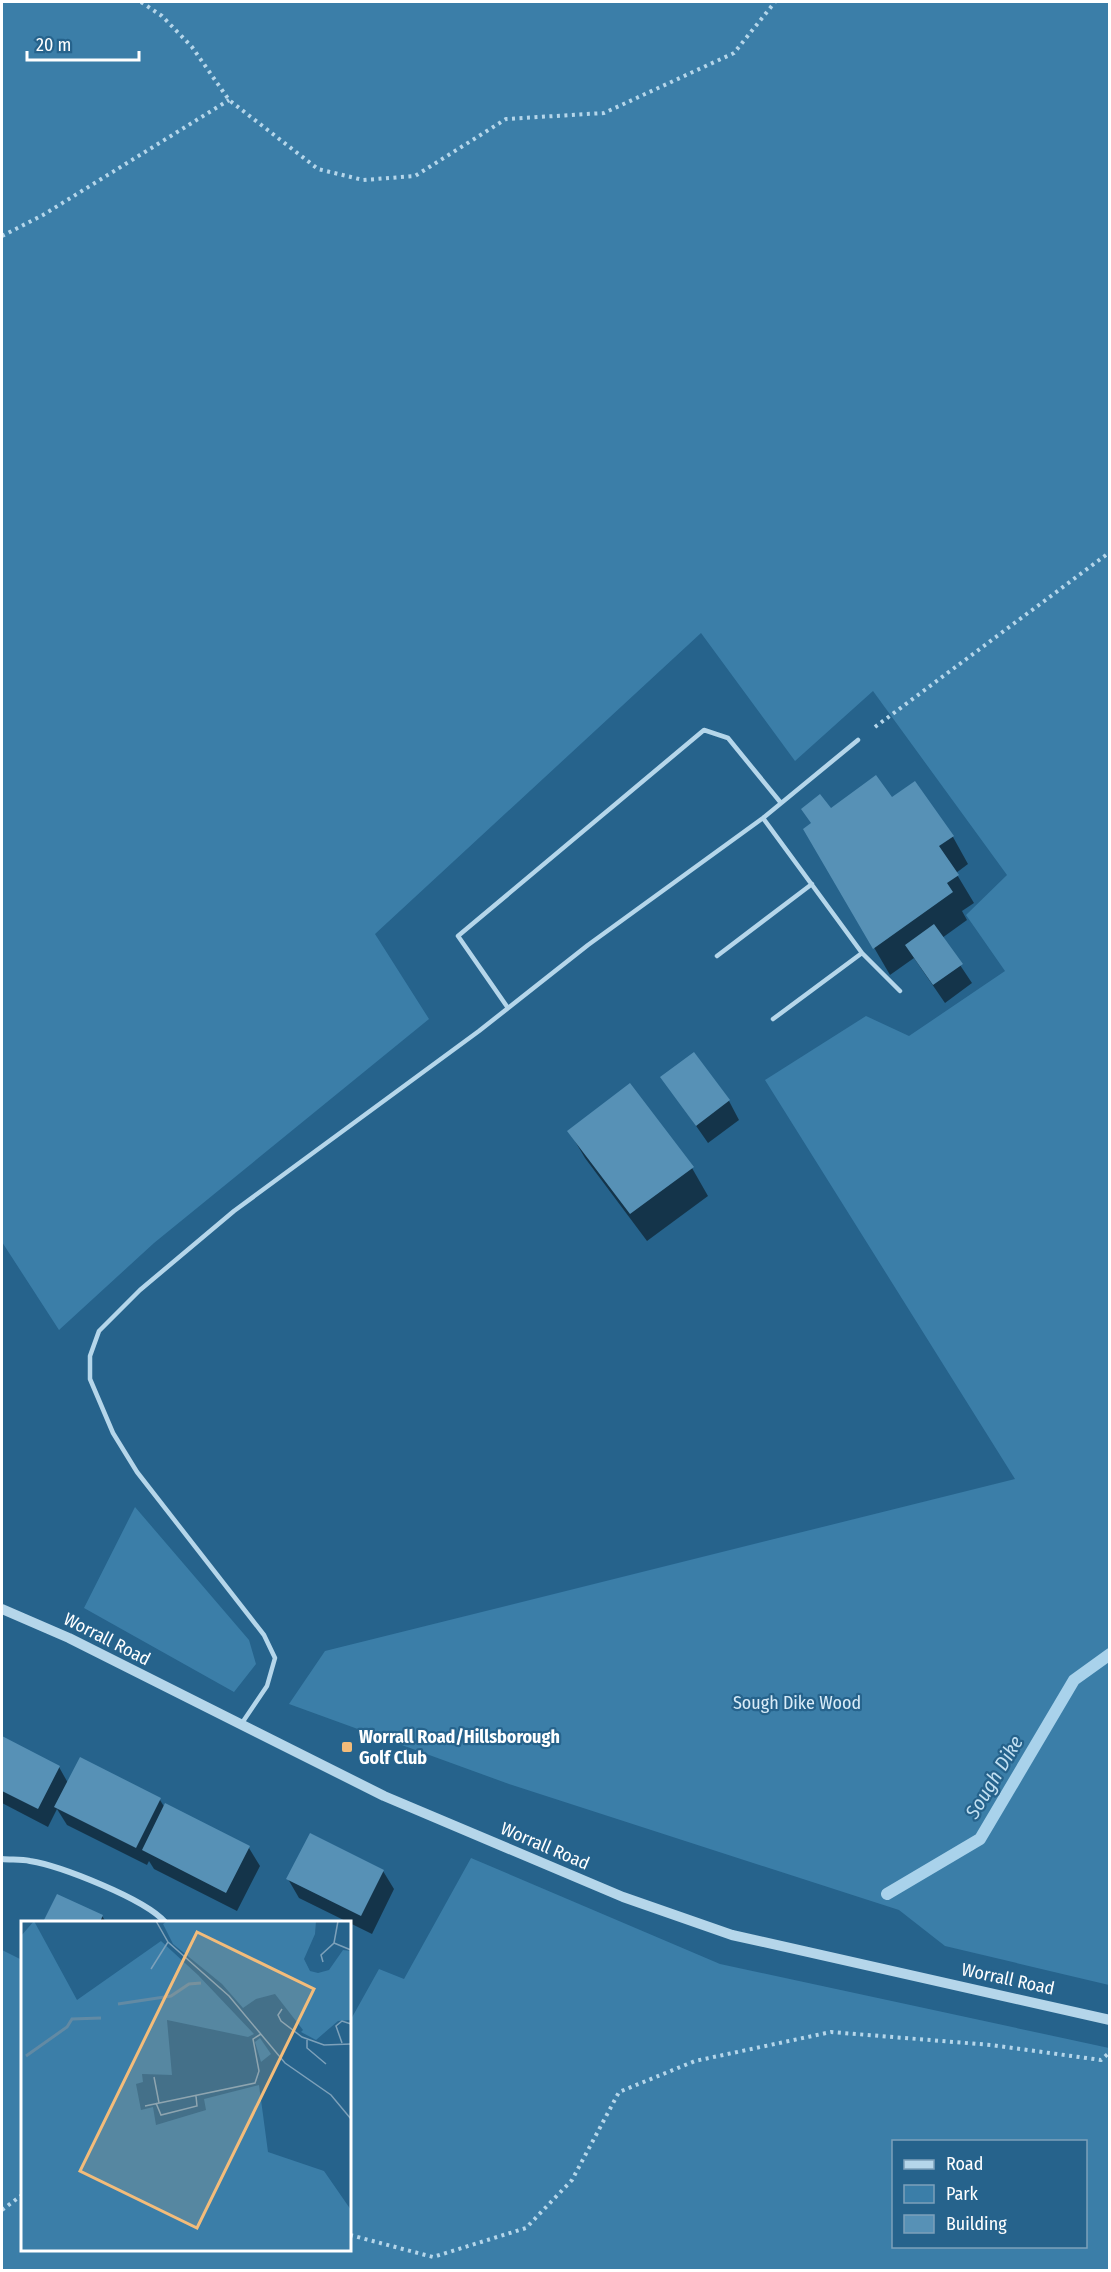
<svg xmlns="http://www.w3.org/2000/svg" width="1111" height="2272" viewBox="0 0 1111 2272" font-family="'Fira Sans Condensed',sans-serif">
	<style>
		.green { fill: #3b7ea8; fill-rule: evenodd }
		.shadow { fill: #0007 }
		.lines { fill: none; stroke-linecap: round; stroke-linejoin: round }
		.stream { stroke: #a9d2eb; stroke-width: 12 }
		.building { fill: #5791b6 }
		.path { stroke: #b5d6ea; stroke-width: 4; stroke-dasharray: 3 4.5; stroke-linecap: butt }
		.service { stroke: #b5d6ea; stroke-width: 4.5 }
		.minor { stroke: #b5d6ea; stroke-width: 6 }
		.tertiary { stroke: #b5d6ea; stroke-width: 10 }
		.poi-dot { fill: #f3bc7a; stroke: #26638c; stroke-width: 2 }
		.labels { text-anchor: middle; stroke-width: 4.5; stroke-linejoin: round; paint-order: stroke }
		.street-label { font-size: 18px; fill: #fff; stroke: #26638c }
		.park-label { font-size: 18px; fill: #d9ecf8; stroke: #26638c }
		.poi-label { font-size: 18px; font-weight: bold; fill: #fff; stroke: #26638c; text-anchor: start }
		.water-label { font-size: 20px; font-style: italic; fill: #c1dff1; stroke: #26638c }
		.inset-river { fill: none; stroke: #628aa4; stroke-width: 3 }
		.inset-road { fill: none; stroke: #7da1ba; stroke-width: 1.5 }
		.view { fill: #f3bc7a; fill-opacity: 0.15; stroke: #f3bc7a; stroke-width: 3 }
		.inset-edge { fill: none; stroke: #fff; stroke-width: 3 }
	</style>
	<rect width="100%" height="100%" fill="#26638c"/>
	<path class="green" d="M 2,2 L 1109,2 L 1109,1985 L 945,1946 L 899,1910 L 509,1784 L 289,1704 L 325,1651 L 1015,1479 L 765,1080 L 866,1016 L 909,1036 L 1005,971 L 966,915 L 1007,875 L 873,691 L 795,761 L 701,633 L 375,934 L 429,1019 L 154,1243 L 59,1330 L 2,1242 Z
		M 135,1507 L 249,1640 L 256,1664 L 234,1692 L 84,1608 Z
		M 471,1858 L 720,1964 L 1109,2048 L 1109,2270 L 2,2270 L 2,1950 L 22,1960 L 22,2250 L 350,2250 L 350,2021 L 379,1969 L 404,1979 ZM 894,2142 L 1086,2142 L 1086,2246 L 894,2246 Z"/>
	<path class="shadow" d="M 892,799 L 953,837 L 968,864 L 956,873 L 974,903 L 962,911 L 967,920 L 942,938 L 972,983 L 945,1003 L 914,958 L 890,975 L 805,829 L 830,810 Z
		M 662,1077 L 729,1101 L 739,1120 L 708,1143 Z
		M 630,1085 L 692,1168 L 708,1196 L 647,1241 L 585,1158 L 569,1131 Z
		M 2,1737 L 59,1767 L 68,1783 L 160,1800 L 165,1808 L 249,1848 L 260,1866 L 237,1911 L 154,1869 L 149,1861 L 147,1865 L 67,1825 L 57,1809 L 48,1827 L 2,1803 Z
		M 383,1871 L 394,1889 L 372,1934 L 299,1898 L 288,1879 Z
		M 58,1896 L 102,1916 L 106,1922 L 45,1922 Z"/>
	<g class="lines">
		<path class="stream" d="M 887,1894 L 980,1839 L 1074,1680 L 1110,1654"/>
	</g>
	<path class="building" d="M 876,775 L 892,797 L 915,781 L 954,836 L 939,846 L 959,875 L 947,883 L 953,892 L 873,949 L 803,829 L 811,823 L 801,809 L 820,794 L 831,808 Z
		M 934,924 L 963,964 L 933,985 L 905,945 Z
		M 694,1052 L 730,1100 L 696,1126 L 660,1077 Z
		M 630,1083 L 694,1167 L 630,1214 L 567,1131 Z
		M 2,1736 L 60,1766 L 38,1809 L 2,1791 Z
		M 80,1757 L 161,1798 L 136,1848 L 54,1807 Z
		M 165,1803 L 250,1846 L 226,1893 L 142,1850 Z
		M 310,1833 L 384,1870 L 361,1916 L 286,1879 Z
		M 57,1894 L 103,1915 L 100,1922 L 43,1922 Z"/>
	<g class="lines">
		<path class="path" d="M 141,2 L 162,16 L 192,47 L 229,100 L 318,169 L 363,180 L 415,176 L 506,119 L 604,113 L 734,53 L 775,2
			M 2,236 L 43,215 L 229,100
			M 875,727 L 1110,552
			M 2,2210 L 22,2195
			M 350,2235 L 433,2257 L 526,2228 L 572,2180 L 619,2092 L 695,2061 L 831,2032 L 991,2045 L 1101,2060 L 1110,2052"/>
		<path class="service" d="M 763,818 L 862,953 L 900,991
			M 717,956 L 812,884
			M 508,1008 L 458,936 L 704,730 L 728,738 L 781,803
			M 773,1019 L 862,953
			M 242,1723 L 267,1686 L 275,1658 L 264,1635 L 137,1472 L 113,1433 L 90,1379 L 90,1356 L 99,1331 L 140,1290 L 234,1211 L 479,1031 L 588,945 L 763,818 L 858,740"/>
		<path class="minor" d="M 2,1859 C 11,1860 21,1859 30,1861 C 61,1866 145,1899 165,1922"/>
		<path class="tertiary" d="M 2,1609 L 69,1638 L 384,1796 L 623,1897 L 732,1935 L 1110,2020"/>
	</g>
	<rect class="poi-dot" x="341" y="1741" width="12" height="12" rx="3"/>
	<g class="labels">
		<g class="street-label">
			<text transform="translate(107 1639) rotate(27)" y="6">Worrall Road</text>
			<text transform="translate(545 1846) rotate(23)" y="6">Worrall Road</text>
			<text transform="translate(1008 1979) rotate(12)" y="6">Worrall Road</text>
		</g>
		<g class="park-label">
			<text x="797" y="1709">Sough Dike Wood</text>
		</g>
		<g class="poi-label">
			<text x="359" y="1743">Worrall Road/Hillsborough<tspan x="359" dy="21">Golf Club</tspan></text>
		</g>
		<g class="water-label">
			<text transform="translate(994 1777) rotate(-59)" y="7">Sough Dike</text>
		</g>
	</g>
	<g transform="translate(21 1921)">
		<rect width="330" height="330" fill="#26638c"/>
		<path d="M 13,0 L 56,79 L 140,20 L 177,54 L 233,113 L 227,116 L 146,99 L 151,154 L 121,153 L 122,161 L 115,163 L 120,189 L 132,186 L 135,204 L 185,189 L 183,178 L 238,164 L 247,231 L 303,250 L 330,289 L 330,330 L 0,330 L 0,15 ZM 146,0 L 295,0 L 294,13 L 283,38 L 289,50 L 297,52 L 308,49 L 322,29 L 330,30 L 330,99 L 317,100 L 295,119 L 280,111 L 282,109 L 254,73 L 235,78 L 222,87 L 201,63 L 152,23 L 142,3 ZM 239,117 L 250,133 L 240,141 L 234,121 Z" fill="#3b7ea8"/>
		<path class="inset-river" d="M 97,83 L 150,75 L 168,63 L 180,62M 5,135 L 46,106 L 51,98 L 80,97"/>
		<path class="inset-road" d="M 135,0 L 147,21 L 208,75 L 264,142 L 310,174 L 330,198M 313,22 L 330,29M 302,41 L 300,34 L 313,22 L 317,0M 130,48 L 147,21M 261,88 L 257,94 L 260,100 L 281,116 L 303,124 L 330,123M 286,119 L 286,127 L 305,143M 321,122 L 315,105 L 321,100 L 330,103M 133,156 L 138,182M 135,182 L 140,194 L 176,185 L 175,175M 124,185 L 234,162 L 238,150 L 232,118 L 240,113"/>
		<path class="view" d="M 176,11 L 293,68 L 176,307 L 59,250 Z"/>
		<rect width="330" height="330" class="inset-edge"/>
	</g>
	<rect width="1111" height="2272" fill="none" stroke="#ffffff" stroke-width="6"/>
	<rect x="892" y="2140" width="195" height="108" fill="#26638c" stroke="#7da1ba" stroke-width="1.5"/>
	<rect x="904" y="2160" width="30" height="9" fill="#b5d6ea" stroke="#7da1ba" stroke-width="1.5"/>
	<text x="946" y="2170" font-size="18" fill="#ffffff">Road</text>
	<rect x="904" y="2185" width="30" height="18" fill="#3b7ea8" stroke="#7da1ba" stroke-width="1.5"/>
	<text x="946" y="2200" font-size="18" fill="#ffffff">Park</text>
	<rect x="904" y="2215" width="30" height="18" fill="#5791b6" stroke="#7da1ba" stroke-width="1.5"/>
	<text x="946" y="2230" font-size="18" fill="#ffffff">Building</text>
	<path d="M27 51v9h112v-9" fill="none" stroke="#ffffff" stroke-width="3"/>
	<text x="36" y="51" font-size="18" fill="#ffffff" stroke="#26638c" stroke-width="4.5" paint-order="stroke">20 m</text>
</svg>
